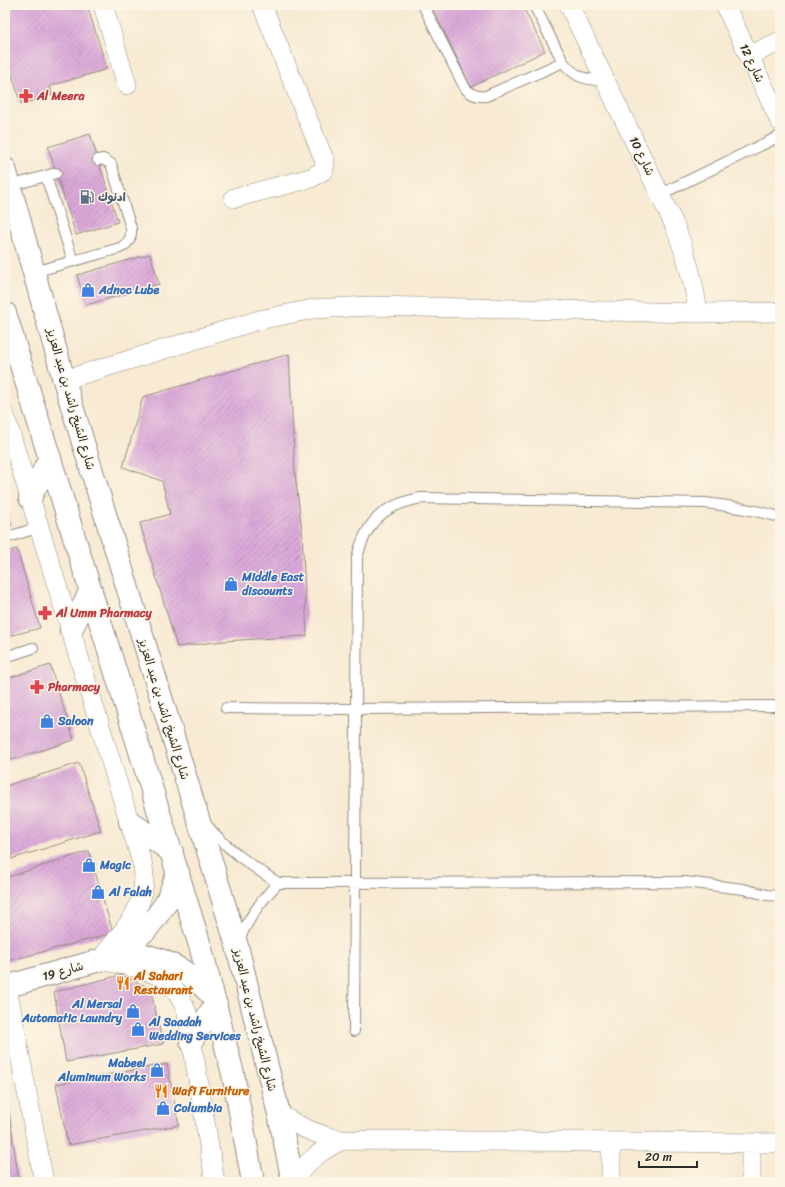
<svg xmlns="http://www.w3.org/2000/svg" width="785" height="1187" viewBox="0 0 785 1187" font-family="Sriracha,'Playpen Sans Arabic',sans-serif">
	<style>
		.building { fill: url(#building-hatch) }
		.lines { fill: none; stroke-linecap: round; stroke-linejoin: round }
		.lane-casing { stroke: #928a7f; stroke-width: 12 }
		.street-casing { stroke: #928a7f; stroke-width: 20 }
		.secondary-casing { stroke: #928a7f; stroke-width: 24 }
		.lane { stroke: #fff; stroke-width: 10 }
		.street { stroke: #fff; stroke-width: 19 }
		.secondary { stroke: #fff; stroke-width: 22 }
		.labels { text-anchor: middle; stroke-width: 3; stroke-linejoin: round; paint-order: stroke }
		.street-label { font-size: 12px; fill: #2b2b2b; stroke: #fcf5e5 }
		.health-label { font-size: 12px; font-weight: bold; fill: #be3a42; stroke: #fcf5e5; text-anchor: start }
		.service-label { font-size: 12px; font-weight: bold; fill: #4e5e75; stroke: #fcf5e5; text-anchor: start }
		.shop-label { font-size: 12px; font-weight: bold; fill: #366cbe; stroke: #fcf5e5; text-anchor: start }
		.food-label { font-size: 12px; font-weight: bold; fill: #c56008; stroke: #fcf5e5; text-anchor: start }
	</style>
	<defs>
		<pattern id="building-hatch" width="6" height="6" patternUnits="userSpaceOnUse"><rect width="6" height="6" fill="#dba9da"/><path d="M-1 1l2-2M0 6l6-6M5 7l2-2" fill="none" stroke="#b28ab1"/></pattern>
	</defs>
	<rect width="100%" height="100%" fill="#fcf5e5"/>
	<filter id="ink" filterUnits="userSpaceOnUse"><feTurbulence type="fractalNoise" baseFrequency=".025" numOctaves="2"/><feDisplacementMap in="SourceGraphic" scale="8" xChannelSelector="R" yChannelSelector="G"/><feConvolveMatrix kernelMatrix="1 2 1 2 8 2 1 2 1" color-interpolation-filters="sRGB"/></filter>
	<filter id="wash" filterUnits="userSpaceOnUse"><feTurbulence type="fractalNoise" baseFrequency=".012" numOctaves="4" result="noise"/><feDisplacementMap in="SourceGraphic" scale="16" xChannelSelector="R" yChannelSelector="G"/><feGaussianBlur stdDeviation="0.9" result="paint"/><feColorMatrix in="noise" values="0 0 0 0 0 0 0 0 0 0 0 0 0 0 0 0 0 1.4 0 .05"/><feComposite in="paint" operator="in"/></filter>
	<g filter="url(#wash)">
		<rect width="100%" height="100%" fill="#f8ead3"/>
		<g id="blocks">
			<path class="building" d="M 17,5 L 87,5 L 107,69 L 50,86 L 52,95 L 21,104 L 5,52 L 5,8 Z
				M 431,5 L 522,5 L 545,51 L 471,87 Z
				M 90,134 L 118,222 L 76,235 L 48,147 Z
				M 150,254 L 159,284 L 86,305 L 77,275 Z
				M 289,354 L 295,474 L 302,531 L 307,636 L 223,641 L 177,647 L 140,523 L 170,514 L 162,481 L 123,467 L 143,397 Z
				M 5,507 L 11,525 L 5,527 Z
				M 17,549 L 40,628 L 5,637 L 5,552 Z
				M 50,665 L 74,740 L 5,762 L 5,679 Z
				M 79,763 L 101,831 L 5,861 L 5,786 Z
				M 89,851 L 113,933 L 5,962 L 5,878 Z
				M 121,975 L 150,988 L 163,1044 L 66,1062 L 54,992 Z
				M 167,1064 L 179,1125 L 68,1145 L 56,1084 Z
				M 5,1089 L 6,1089 L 19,1182 L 5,1182 Z"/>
		</g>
	</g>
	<g filter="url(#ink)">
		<use href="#blocks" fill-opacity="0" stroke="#928a7f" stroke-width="1"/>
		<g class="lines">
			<defs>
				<path id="lane" d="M 423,5 L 465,88 C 471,95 477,97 486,96 L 563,62
					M 534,5 L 563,62 C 577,79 585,79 606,81
					M 46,176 L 73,261
					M 10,186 L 56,173
					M 661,194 L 780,136
					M 34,272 L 120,248 C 129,243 132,238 131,228 L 111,164 L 103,159 L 98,160
					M 5,538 L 40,527
					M 5,657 L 33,648
					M 226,708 L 356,709 L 780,706
					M 205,823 C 225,848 252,866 278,883 L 685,882 L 743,889 L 767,895 L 780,896
					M 238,942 C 248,919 260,901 278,883
					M 354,1031 L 357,558 C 366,521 384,505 421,498 L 705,503 C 731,506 755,510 780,517"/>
				<path id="street" d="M 103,5 L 127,85
					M 569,5 L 674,224 C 686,253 694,281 698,313
					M 725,5 L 780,121
					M 749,56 L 780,41
					M 234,198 L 311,178 L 324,170 L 325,161 L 321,152 L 262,5
					M 64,380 L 259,320 L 313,309 L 369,306 L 698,313 L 780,312
					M 5,416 L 143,866 C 149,908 124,929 100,960 C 140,969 172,969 187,1013 L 215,1182
					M 7,987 L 44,1182
					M 279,1114 C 299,1127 318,1136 342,1140 L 780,1143
					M 751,1143 L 751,1182
					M 293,1181 C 307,1161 320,1151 342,1140
					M 611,1182 L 611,1142"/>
				<path id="secondary" d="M 5,169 L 64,380 L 237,946 L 279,1114 L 293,1182
					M 5,313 L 201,949 L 233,1074 L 253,1182
					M 30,498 L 50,458
					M 71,630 L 91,590
					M 130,822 L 172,852
					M 120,951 C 159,955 185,967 213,996
					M 5,987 L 100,960 L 120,951 L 146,930 L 156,917 L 166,903 L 178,872
					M 191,1041 L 216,1004"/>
			</defs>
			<use href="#lane" class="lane-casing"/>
			<use href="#street" class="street-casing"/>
			<use href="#secondary" class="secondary-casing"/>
			<use href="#lane" class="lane"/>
			<use href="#street" class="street"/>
			<use href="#secondary" class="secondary"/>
		</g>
	</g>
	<defs>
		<symbol id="pharmacy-bare" viewBox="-9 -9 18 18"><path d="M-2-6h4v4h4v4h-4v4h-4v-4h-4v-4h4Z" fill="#e0444e" stroke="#fcf5e5" stroke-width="2.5" paint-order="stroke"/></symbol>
		<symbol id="fuel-bare" viewBox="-9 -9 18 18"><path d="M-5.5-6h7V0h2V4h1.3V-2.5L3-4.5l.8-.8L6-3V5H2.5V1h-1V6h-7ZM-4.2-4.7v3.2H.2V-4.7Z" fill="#5c6f8a" stroke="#fcf5e5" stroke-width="2.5" paint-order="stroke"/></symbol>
		<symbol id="shop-bare" viewBox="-9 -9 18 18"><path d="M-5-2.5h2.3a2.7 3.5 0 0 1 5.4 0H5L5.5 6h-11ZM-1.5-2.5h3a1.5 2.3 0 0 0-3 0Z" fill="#3f7fe0" stroke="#fcf5e5" stroke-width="2.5" paint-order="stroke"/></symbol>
		<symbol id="restaurant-bare" viewBox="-9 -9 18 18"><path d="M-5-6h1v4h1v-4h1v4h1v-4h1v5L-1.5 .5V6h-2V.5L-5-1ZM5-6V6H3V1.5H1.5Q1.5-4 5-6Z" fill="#e8710a" stroke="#fcf5e5" stroke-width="2.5" paint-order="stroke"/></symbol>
	</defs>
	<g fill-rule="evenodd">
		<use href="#pharmacy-bare" x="16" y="86" width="20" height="20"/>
		<use href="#fuel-bare" x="77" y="187" width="20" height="20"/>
		<use href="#shop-bare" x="78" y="280" width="20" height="20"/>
		<use href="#shop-bare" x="221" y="574" width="20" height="20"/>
		<use href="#pharmacy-bare" x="35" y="603" width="20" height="20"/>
		<use href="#pharmacy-bare" x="27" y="677" width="20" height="20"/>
		<use href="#shop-bare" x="37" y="711" width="20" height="20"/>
		<use href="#shop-bare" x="79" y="855" width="20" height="20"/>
		<use href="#shop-bare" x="88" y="882" width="20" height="20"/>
		<use href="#restaurant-bare" x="113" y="973" width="20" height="20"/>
		<use href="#shop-bare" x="123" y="1001" width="20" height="20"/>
		<use href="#shop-bare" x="128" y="1019" width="20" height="20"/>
		<use href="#shop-bare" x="147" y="1060" width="20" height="20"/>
		<use href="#restaurant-bare" x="151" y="1081" width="20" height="20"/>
		<use href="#shop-bare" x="153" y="1098" width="20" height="20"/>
	</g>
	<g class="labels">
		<g class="street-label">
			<text transform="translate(752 63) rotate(64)" y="4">شارع 12</text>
			<text transform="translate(642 156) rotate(64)" y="4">شارع 10</text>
			<text transform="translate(71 399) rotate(74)" y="4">شارع الشيخ راشد بن عبد العزيز</text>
			<text transform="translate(164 709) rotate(73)" y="4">شارع الشيخ راشد بن عبد العزيز</text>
			<text transform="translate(63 971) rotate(-16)" y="4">شارع 19</text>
			<text transform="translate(255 1020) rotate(76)" y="4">شارع الشيخ راشد بن عبد العزيز</text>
		</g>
		<g class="health-label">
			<text x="37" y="100">Al Meera</text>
			<text x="56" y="617">Al Umm Pharmacy</text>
			<text x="48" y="691">Pharmacy</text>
		</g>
		<g class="service-label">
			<text x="98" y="201">ادنوك</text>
		</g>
		<g class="shop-label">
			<text x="99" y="294">Adnoc Lube</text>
			<text x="242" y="581">Middle East<tspan x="242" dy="14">discounts</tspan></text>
			<text x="58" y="725">Saloon</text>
			<text x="100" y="869">Magic</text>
			<text x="109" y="896">Al Falah</text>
			<text x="122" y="1008" text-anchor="end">Al Mersal<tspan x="122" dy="14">Automatic Laundry</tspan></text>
			<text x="149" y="1026">Al Saadah<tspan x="149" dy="14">Wedding Services</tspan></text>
			<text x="146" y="1067" text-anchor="end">Mabeel<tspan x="146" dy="14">Aluminum Works</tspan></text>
			<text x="174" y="1112">Columbia</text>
		</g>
		<g class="food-label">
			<text x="134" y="980">Al Sahari<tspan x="134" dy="14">Restaurant</tspan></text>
			<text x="172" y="1095">Wafi Furniture</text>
		</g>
	</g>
	<rect width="785" height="1187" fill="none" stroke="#fcf5e5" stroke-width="20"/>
	<path d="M639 1161v6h58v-6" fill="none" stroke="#2b2b2b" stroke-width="2"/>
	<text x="645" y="1161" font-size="12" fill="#2b2b2b" stroke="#fcf5e5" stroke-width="3" paint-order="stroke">20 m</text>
</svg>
